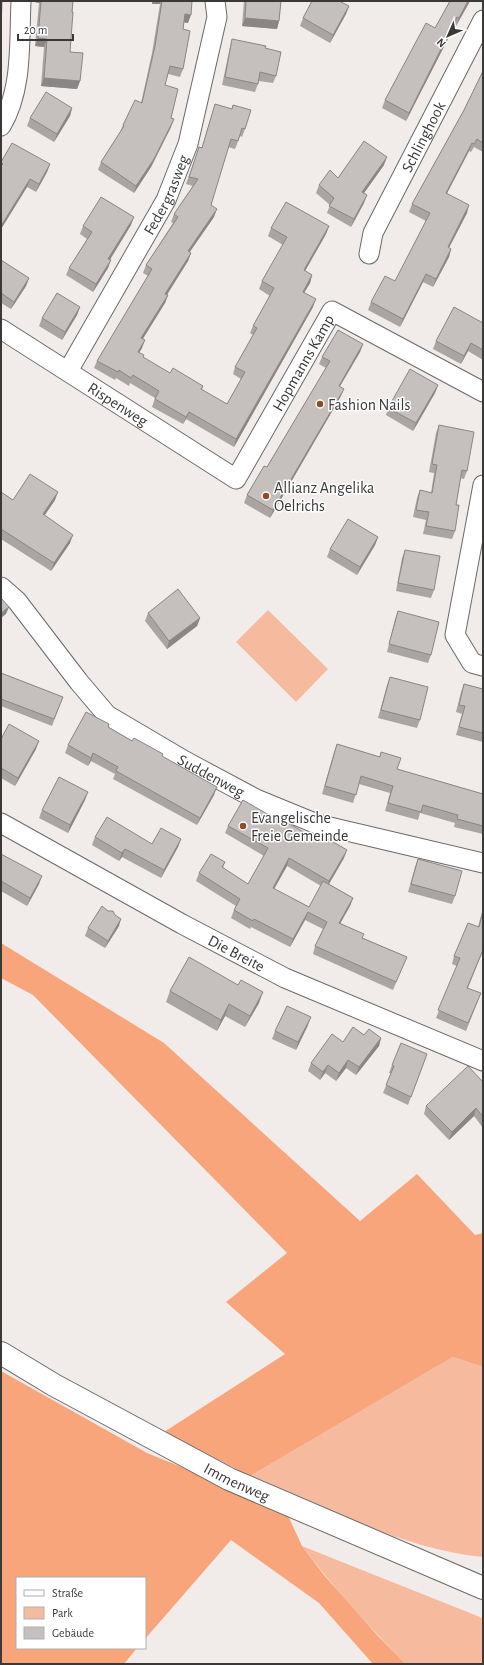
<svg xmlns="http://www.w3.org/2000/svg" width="484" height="1665" viewBox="0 0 484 1665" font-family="'Alegreya Sans',sans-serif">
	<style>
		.green { fill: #f6bb9f }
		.forest { fill: #f9a57b }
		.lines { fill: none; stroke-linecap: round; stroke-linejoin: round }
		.minor-casing { stroke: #6c6967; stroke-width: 21 }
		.tertiary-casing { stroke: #6c6967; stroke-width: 24 }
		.minor { stroke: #fff; stroke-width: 19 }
		.tertiary { stroke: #fff; stroke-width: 22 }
		.wall { fill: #a9a5a3; fill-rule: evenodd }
		.shaded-wall { fill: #8a8685 }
		.building { fill: #c5c0be; stroke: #8a8685 }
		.poi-dot { fill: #924b25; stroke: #fff; stroke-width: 1.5 }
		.labels { text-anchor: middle; stroke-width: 3; stroke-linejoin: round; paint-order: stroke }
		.street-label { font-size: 16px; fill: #3a3938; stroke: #fff }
		.poi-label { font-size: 16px; fill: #3a3938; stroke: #fff; text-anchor: start }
	</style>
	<rect width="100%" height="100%" fill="#f1ecea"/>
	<path class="green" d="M 268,610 L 328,669 L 296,702 L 236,642 Z
		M 453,1357 L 483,1367 L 483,1557 C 405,1550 322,1506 250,1476 Z
		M 302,1546 L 480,1617 L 483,1619 L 483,1664 L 406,1664 C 369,1627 334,1588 302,1546 Z"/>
	<path class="forest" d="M 1,943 L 164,1043 L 360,1221 L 417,1174 L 475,1235 L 483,1233 L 483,1367 L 453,1357 L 250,1476 L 164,1432 L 285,1354 L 226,1302 L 287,1253 L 33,995 L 1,978 Z
		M 1,1371 L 147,1453 L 285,1509 L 302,1546 L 324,1575 L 378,1636 L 406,1664 L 373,1664 L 319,1603 L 231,1540 L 145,1639 L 145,1578 L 17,1578 L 17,1648 L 137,1648 L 124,1664 L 1,1664 Z"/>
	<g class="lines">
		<defs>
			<g id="minor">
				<path d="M 1,126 C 23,89 19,43 21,1"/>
				<path id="s1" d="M 369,254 L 373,233 L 483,20"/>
				<path id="s2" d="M 1,329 L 236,479 L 332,311 L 483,392"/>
				<path id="s3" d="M 68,371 L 166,200 L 188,144 L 217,17 L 215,1"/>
				<path d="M 483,485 L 455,635 L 472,663 L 483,666"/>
				<path id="s4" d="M 1,587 L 17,601 L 79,682 L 107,715 L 185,761 L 256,799 L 317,824 L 483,863"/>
				<path id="s5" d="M 1,823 L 182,924 L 285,978 L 483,1061"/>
			</g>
			<g id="tertiary">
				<path id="s6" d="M 1,1353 L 54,1385 L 229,1479 L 483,1588"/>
			</g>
		</defs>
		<use href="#minor" class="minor-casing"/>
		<use href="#tertiary" class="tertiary-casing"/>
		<use href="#minor" class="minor"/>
		<use href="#tertiary" class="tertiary"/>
	</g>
	<path class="wall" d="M 35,1 L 73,1 L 70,52 L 80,81 L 77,89 L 41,86 L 44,47 L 35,46 L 39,3 L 35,2 Z
		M 152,1 L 192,1 L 188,23 L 184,22 L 183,29 L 183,69 L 180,77 L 168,74 L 165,85 L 171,118 L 171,127 L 151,167 L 134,193 L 98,170 L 101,162 L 120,132 L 123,125 L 141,103 L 152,53 L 160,4 L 152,4 Z
		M 244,1 L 281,1 L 279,21 L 277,29 L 242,26 Z
		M 450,1 L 470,1 L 456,26 L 455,25 L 406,121 L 382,108 L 385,100 L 435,28 Z
		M 349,6 L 346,14 L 330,43 L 300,26 L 303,18 Z
		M 232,39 L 276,76 L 273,83 L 259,81 L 255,92 L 222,85 L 230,47 Z
		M 483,71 L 483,152 L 474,147 L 471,152 L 469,151 L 447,193 L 467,213 L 449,248 L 451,249 L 449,257 L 433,287 L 423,282 L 400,327 L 368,310 L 371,302 L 395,281 L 426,221 L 409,212 L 412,204 L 464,110 Z
		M 215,104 L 232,109 L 233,105 L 245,129 L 242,137 L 240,136 L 235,149 L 228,147 L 211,205 L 214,217 L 189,252 L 191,253 L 188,261 L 167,295 L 168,295 L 165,303 L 143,339 L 142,348 L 139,352 L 143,358 L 170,373 L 203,386 L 202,390 L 227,404 L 241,379 L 233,374 L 235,367 L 253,335 L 250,333 L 253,326 L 270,296 L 259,289 L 262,281 L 283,245 L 268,236 L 271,228 L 329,226 L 326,234 L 305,271 L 312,275 L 310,283 L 304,292 L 313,307 L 234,447 L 186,419 L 183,424 L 152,407 L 155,398 L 130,383 L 129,386 L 116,378 L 115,380 L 94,368 L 97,361 L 148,276 L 143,273 L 146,265 L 173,223 L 171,222 L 174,214 L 193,186 L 186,184 L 199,147 L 202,147 Z
		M 72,108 L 70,116 L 54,142 L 27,126 L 30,118 Z
		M 1,162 L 50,164 L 47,172 L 36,192 L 27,187 L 1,229 Z
		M 384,165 L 364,193 L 364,203 L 351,227 L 327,213 L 330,205 L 316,193 L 319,185 L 338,178 Z
		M 131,225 L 110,260 L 108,268 L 93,292 L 66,275 L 69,268 L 87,239 L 80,234 L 83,226 Z
		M 1,260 L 29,278 L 26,286 L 11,309 L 1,303 Z
		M 80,307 L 77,315 L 62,340 L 39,326 L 42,318 Z
		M 483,323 L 483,360 L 468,351 L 461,364 L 433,349 L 436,341 Z
		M 363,344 L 360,352 L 340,386 L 341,396 L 270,518 L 244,503 L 247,495 L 267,467 L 326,368 L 319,364 L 322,357 Z
		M 438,385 L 435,393 L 413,431 L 386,415 L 388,408 Z
		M 439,425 L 467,471 L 464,479 L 460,478 L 456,505 L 455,531 L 452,539 L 423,534 L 426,520 L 413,517 L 417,498 L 420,490 L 431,493 L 434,473 L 429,472 L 436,433 Z
		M 1,492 L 13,500 L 55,500 L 44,516 L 70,543 L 51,571 L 1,539 Z
		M 378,537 L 375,545 L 357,575 L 327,557 L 330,549 Z
		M 405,550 L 434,590 L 431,598 L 396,591 L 402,558 Z
		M 398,611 L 431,655 L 428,663 L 387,652 L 395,619 Z
		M 148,613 L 200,618 L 197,626 L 167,649 L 145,621 Z
		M 1,673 L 63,697 L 52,726 L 1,706 Z
		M 390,677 L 420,720 L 417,728 L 378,718 L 387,685 Z
		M 464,684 L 483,689 L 483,742 L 456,735 L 462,714 L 456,712 L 461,692 Z
		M 109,724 L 108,727 L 132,741 L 162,757 L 214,795 L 197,825 L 113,779 L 115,774 L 91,761 L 88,766 L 65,753 L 68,745 Z
		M 1,739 L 36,749 L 15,786 L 1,778 Z
		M 337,744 L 380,757 L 381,752 L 397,769 L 483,794 L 483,834 L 454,827 L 455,823 L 420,813 L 418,820 L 385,811 L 390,793 L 359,784 L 353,803 L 322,794 L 334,752 Z
		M 85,800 L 68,833 L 39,818 L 42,810 Z
		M 228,826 L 344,858 L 329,884 L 353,898 L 350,906 L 340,923 L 363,938 L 407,957 L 393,990 L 313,954 L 315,946 L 323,929 L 305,920 L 290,947 L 251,927 L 250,929 L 231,918 L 234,910 L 236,906 L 196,881 L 199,873 L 225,862 L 223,868 L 248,884 L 264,856 L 225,833 ZM 287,866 L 321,886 L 309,907 L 274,889 Z
		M 95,837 L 152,844 L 181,839 L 178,847 L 161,878 L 122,857 L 119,861 L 92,845 Z
		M 1,854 L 39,884 L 27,906 L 1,891 Z
		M 418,859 L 455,896 L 452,904 L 408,892 L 415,867 Z
		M 483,908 L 483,951 L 468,988 L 478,1001 L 466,1031 L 436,1018 L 457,966 L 452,964 L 454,956 L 478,927 Z
		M 115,915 L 119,926 L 105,948 L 85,936 L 88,928 Z
		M 238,985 L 259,1003 L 245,1027 L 225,1016 L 217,1031 L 166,1002 L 170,991 Z
		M 308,1025 L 296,1050 L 272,1039 L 275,1031 Z
		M 364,1035 L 381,1038 L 379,1046 L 356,1075 L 346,1068 L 336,1081 L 325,1073 L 320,1080 L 308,1071 L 311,1063 L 343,1042 Z
		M 427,1054 L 408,1105 L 383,1093 L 391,1073 L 389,1073 L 392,1065 Z
		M 483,1082 L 483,1128 L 474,1116 L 449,1140 L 424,1114 L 426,1106 Z"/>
	<path class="shaded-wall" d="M 35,1 L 40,1 L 39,3 L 35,2 Z
		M 153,1 L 161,1 L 160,4 L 152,4 Z
		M 468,1 L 470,1 L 456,26 L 459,18 Z
		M 349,6 L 346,14 L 330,43 L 333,35 Z
		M 185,14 L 191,15 L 188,23 L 182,22 Z
		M 457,17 L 455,25 L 406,121 L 409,113 Z
		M 245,18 L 279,21 L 277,29 L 242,26 Z
		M 38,38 L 47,39 L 44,47 L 35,46 Z
		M 44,78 L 80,81 L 77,89 L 41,86 Z
		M 72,108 L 70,116 L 54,142 L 57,134 Z
		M 174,119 L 171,127 L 151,167 L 134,193 L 136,186 Z
		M 472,143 L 469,151 L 443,201 L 446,193 Z
		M 387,157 L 384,165 L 359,200 L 362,192 Z
		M 50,164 L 47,172 L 36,192 L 39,184 Z
		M 30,179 L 27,187 L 1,229 L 1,226 Z
		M 367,195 L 364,203 L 351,227 L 354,219 Z
		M 469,205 L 467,213 L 445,255 L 448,247 Z
		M 217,209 L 214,217 L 185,259 L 188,251 Z
		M 134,217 L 131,225 L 105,267 L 108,259 Z
		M 329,226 L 326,234 L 301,278 L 304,270 Z
		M 451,249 L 449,257 L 433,287 L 436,279 Z
		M 191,253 L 188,261 L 162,302 L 165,294 Z
		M 111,260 L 108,268 L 93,292 L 96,284 Z
		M 426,274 L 423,282 L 400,327 L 403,319 Z
		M 312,275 L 310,283 L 300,300 L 303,292 Z
		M 29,278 L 26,286 L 11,309 L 14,302 Z
		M 168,295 L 165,303 L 138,346 L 141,338 Z
		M 316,299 L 313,307 L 234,447 L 236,439 Z
		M 80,307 L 77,315 L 62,340 L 65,332 Z
		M 145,340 L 142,348 L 135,360 L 138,352 Z
		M 471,343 L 468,351 L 461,364 L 464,356 Z
		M 363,344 L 360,352 L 336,393 L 339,386 Z
		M 438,385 L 435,393 L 413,431 L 416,423 Z
		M 344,389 L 341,396 L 270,518 L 273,510 Z
		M 189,412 L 186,419 L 183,424 L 186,417 Z
		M 58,492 L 55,500 L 40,522 L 43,514 Z
		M 73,535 L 70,543 L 51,571 L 54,563 Z
		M 378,537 L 375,545 L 357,575 L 360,567 Z
		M 9,607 L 6,614 L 1,618 L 1,613 Z
		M 200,618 L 197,626 L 167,649 L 169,641 Z
		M 39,741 L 36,749 L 15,786 L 18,778 Z
		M 93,753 L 91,761 L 88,766 L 91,758 Z
		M 217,787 L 214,795 L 197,825 L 200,818 Z
		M 88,792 L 85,800 L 68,833 L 70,825 Z
		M 181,839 L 178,847 L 161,878 L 164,870 Z
		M 125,849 L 122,857 L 119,861 L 122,853 Z
		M 347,850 L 344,858 L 326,889 L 329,881 Z
		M 289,858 L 287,866 L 270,896 L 273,888 Z
		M 42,876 L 39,884 L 27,906 L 30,898 Z
		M 353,898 L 350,906 L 336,931 L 339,923 Z
		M 308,912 L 305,920 L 290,947 L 293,939 Z
		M 121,919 L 119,926 L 105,948 L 108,941 Z
		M 263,992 L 259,1003 L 245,1027 L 250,1016 Z
		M 229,1004 L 225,1016 L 217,1031 L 221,1020 Z
		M 311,1017 L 308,1025 L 296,1050 L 298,1042 Z
		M 381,1038 L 379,1046 L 356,1075 L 359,1067 Z
		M 348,1060 L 346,1068 L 336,1081 L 339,1073 Z
		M 328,1065 L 325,1073 L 320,1080 L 323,1072 Z
		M 476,1108 L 474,1116 L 449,1140 L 452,1132 Z"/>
	<path class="building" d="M 1,1 L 2,1 L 1,27 Z
		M 41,1 L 73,1 L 72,12 L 73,12 L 70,52 L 83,53 L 80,81 L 44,78 L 47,39 L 38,38 Z
		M 162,1 L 192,1 L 191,15 L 185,14 L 183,29 L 190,31 L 183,69 L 170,66 L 165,85 L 178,89 L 171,118 L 174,119 L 154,159 L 136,186 L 101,162 L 124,126 L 123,125 L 135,100 L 142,103 L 155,46 Z
		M 246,1 L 281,1 L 279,21 L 245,18 Z
		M 312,1 L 339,1 L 349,6 L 333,35 L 303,18 Z
		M 450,1 L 468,1 L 459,18 L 457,17 L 409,113 L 385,100 L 426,23 L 435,28 Z
		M 232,39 L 266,46 L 265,48 L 281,52 L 276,76 L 260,72 L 258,84 L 225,77 Z
		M 483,71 L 483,143 L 477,139 L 474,144 L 472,143 L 446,193 L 469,205 L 448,247 L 451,249 L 436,279 L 426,274 L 403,319 L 371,302 L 385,276 L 395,281 L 430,213 L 412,204 L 464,110 Z
		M 46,92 L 72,108 L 57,134 L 30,118 Z
		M 215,104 L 232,109 L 233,105 L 251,110 L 245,129 L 242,128 L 238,141 L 231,139 L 211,205 L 217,209 L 188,251 L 191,253 L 165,294 L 168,295 L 141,338 L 145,340 L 138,352 L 144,355 L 143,357 L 170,373 L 173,368 L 203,386 L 201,389 L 227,404 L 245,372 L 235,367 L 257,328 L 253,326 L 274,288 L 262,281 L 287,237 L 271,228 L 286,202 L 329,226 L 304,270 L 312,275 L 303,292 L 316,299 L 236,439 L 189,412 L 186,417 L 155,399 L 159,391 L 133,375 L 131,378 L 119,370 L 118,372 L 97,361 L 152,269 L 146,265 L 178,217 L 174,214 L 198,179 L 189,177 L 199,147 L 202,148 Z
		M 364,141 L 387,157 L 362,192 L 367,195 L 354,219 L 329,206 L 334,198 L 319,185 L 330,170 L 338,178 Z
		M 12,143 L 50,164 L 39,184 L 30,179 L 1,226 L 1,166 L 3,164 L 1,162 Z
		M 101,197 L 134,217 L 108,259 L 111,260 L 96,284 L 69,268 L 92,232 L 83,226 Z
		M 1,260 L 29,278 L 14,302 L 1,293 Z
		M 57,293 L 80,307 L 65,332 L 42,318 Z
		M 454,307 L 483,323 L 483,350 L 471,343 L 464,356 L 436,341 Z
		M 338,330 L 363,344 L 339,386 L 344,389 L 273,510 L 247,495 L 264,466 L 267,467 L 330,361 L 322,357 Z
		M 410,369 L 438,385 L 416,423 L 388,408 Z
		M 439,425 L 474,432 L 467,471 L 462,470 L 456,505 L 459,505 L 455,531 L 426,526 L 429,512 L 416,510 L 420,490 L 432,493 L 437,465 L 432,464 Z
		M 30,474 L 58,492 L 43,514 L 73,535 L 54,563 L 1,529 L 1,492 L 13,500 Z
		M 348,519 L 378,537 L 360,567 L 330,549 Z
		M 405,550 L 440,556 L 434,590 L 398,583 Z
		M 178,589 L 200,618 L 169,641 L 148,613 Z
		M 1,598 L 9,607 L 1,613 Z
		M 398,611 L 439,622 L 431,655 L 389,644 Z
		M 1,673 L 63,697 L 54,719 L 1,699 Z
		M 390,677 L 428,687 L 420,720 L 381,710 Z
		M 464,684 L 483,689 L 483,733 L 459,727 L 465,706 L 459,705 Z
		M 86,712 L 109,724 L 108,727 L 132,741 L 134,738 L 163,754 L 162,756 L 217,787 L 200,818 L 116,771 L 118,767 L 93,753 L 91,758 L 68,745 Z
		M 9,724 L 39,741 L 18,778 L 1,768 L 1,739 Z
		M 337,744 L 380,757 L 381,752 L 401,758 L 397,769 L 483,794 L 483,826 L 457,819 L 458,815 L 423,805 L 421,812 L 388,803 L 393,786 L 361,776 L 356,795 L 325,786 Z
		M 59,777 L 88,792 L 70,825 L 42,810 Z
		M 243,800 L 283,823 L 284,821 L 318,840 L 321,835 L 347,850 L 329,881 L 289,858 L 273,888 L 309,907 L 323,881 L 353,898 L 339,923 L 364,934 L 362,938 L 407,957 L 396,982 L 315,946 L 327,922 L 308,912 L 293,939 L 254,919 L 253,921 L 234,910 L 240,899 L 199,873 L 211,854 L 225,862 L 222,867 L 248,884 L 268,848 L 228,826 Z
		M 107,817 L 152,844 L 161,828 L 181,839 L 164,870 L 125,849 L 122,853 L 95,837 Z
		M 1,854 L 42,876 L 30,898 L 1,881 Z
		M 418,859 L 462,871 L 455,896 L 411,884 Z
		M 102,906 L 108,911 L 113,911 L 115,915 L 121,919 L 108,941 L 88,928 Z
		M 483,911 L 483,950 L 467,988 L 481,993 L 468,1023 L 438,1010 L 460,958 L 454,956 L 468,923 L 479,927 Z
		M 189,957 L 238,985 L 241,980 L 263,992 L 250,1016 L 229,1004 L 221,1020 L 170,991 Z
		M 287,1006 L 311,1017 L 298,1042 L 275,1031 Z
		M 353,1027 L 364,1035 L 369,1029 L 381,1038 L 359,1067 L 348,1060 L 339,1073 L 328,1065 L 323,1072 L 311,1063 L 332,1034 L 343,1042 Z
		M 401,1043 L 427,1054 L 411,1097 L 386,1085 L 394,1066 L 392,1065 Z
		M 468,1066 L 483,1082 L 483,1117 L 476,1108 L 452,1132 L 426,1106 Z"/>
	<g class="poi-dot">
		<circle cx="320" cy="404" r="4"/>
		<circle cx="266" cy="496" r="4"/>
		<circle cx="243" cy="826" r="4"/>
	</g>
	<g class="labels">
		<g class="street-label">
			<text dy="6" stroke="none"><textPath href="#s1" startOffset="130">Schlinghook</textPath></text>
			<text dy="6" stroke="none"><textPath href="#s3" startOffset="202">Federgrasweg</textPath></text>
			<text dy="6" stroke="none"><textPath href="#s2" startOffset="413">Hopmanns Kamp</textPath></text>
			<text dy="6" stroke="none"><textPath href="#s2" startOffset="139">Rispenweg</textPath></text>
			<text dy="6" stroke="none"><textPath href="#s4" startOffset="287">Suddenweg</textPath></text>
			<text dy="6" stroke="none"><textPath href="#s5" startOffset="269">Die Breite</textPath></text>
			<text dy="6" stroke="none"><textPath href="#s6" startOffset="269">Immenweg</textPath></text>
		</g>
		<g class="poi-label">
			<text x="328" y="410">Fashion Nails</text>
			<text x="274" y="493">Allianz Angelika<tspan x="274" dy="18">Oelrichs</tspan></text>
			<text x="251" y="823">Evangelische<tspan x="251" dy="18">Freie Gemeinde</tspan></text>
		</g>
	</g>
	<rect width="484" height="1665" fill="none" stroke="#3a3938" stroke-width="4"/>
	<rect x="16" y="1577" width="130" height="72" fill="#ffffff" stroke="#b0b0af"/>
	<rect x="24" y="1590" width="20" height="6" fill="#ffffff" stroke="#b0b0af"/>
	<text x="52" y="1597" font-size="12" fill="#3a3938">Straße</text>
	<rect x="24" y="1607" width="20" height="12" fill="#f6bb9f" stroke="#b0b0af"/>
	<text x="52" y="1617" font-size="12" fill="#3a3938">Park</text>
	<rect x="24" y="1627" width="20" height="12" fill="#c5c0be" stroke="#b0b0af"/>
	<text x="52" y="1637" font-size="12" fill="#3a3938">Gebäude</text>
	<g transform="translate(448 36) rotate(225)" stroke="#ffffff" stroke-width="3" paint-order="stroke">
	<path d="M0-3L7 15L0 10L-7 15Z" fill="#3a3938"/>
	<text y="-6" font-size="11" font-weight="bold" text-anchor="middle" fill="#3a3938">N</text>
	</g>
	<path d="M18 34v6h55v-6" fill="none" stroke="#3a3938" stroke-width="2"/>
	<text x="24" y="34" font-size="12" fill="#3a3938" stroke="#ffffff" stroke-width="3" paint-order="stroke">20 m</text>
</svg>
